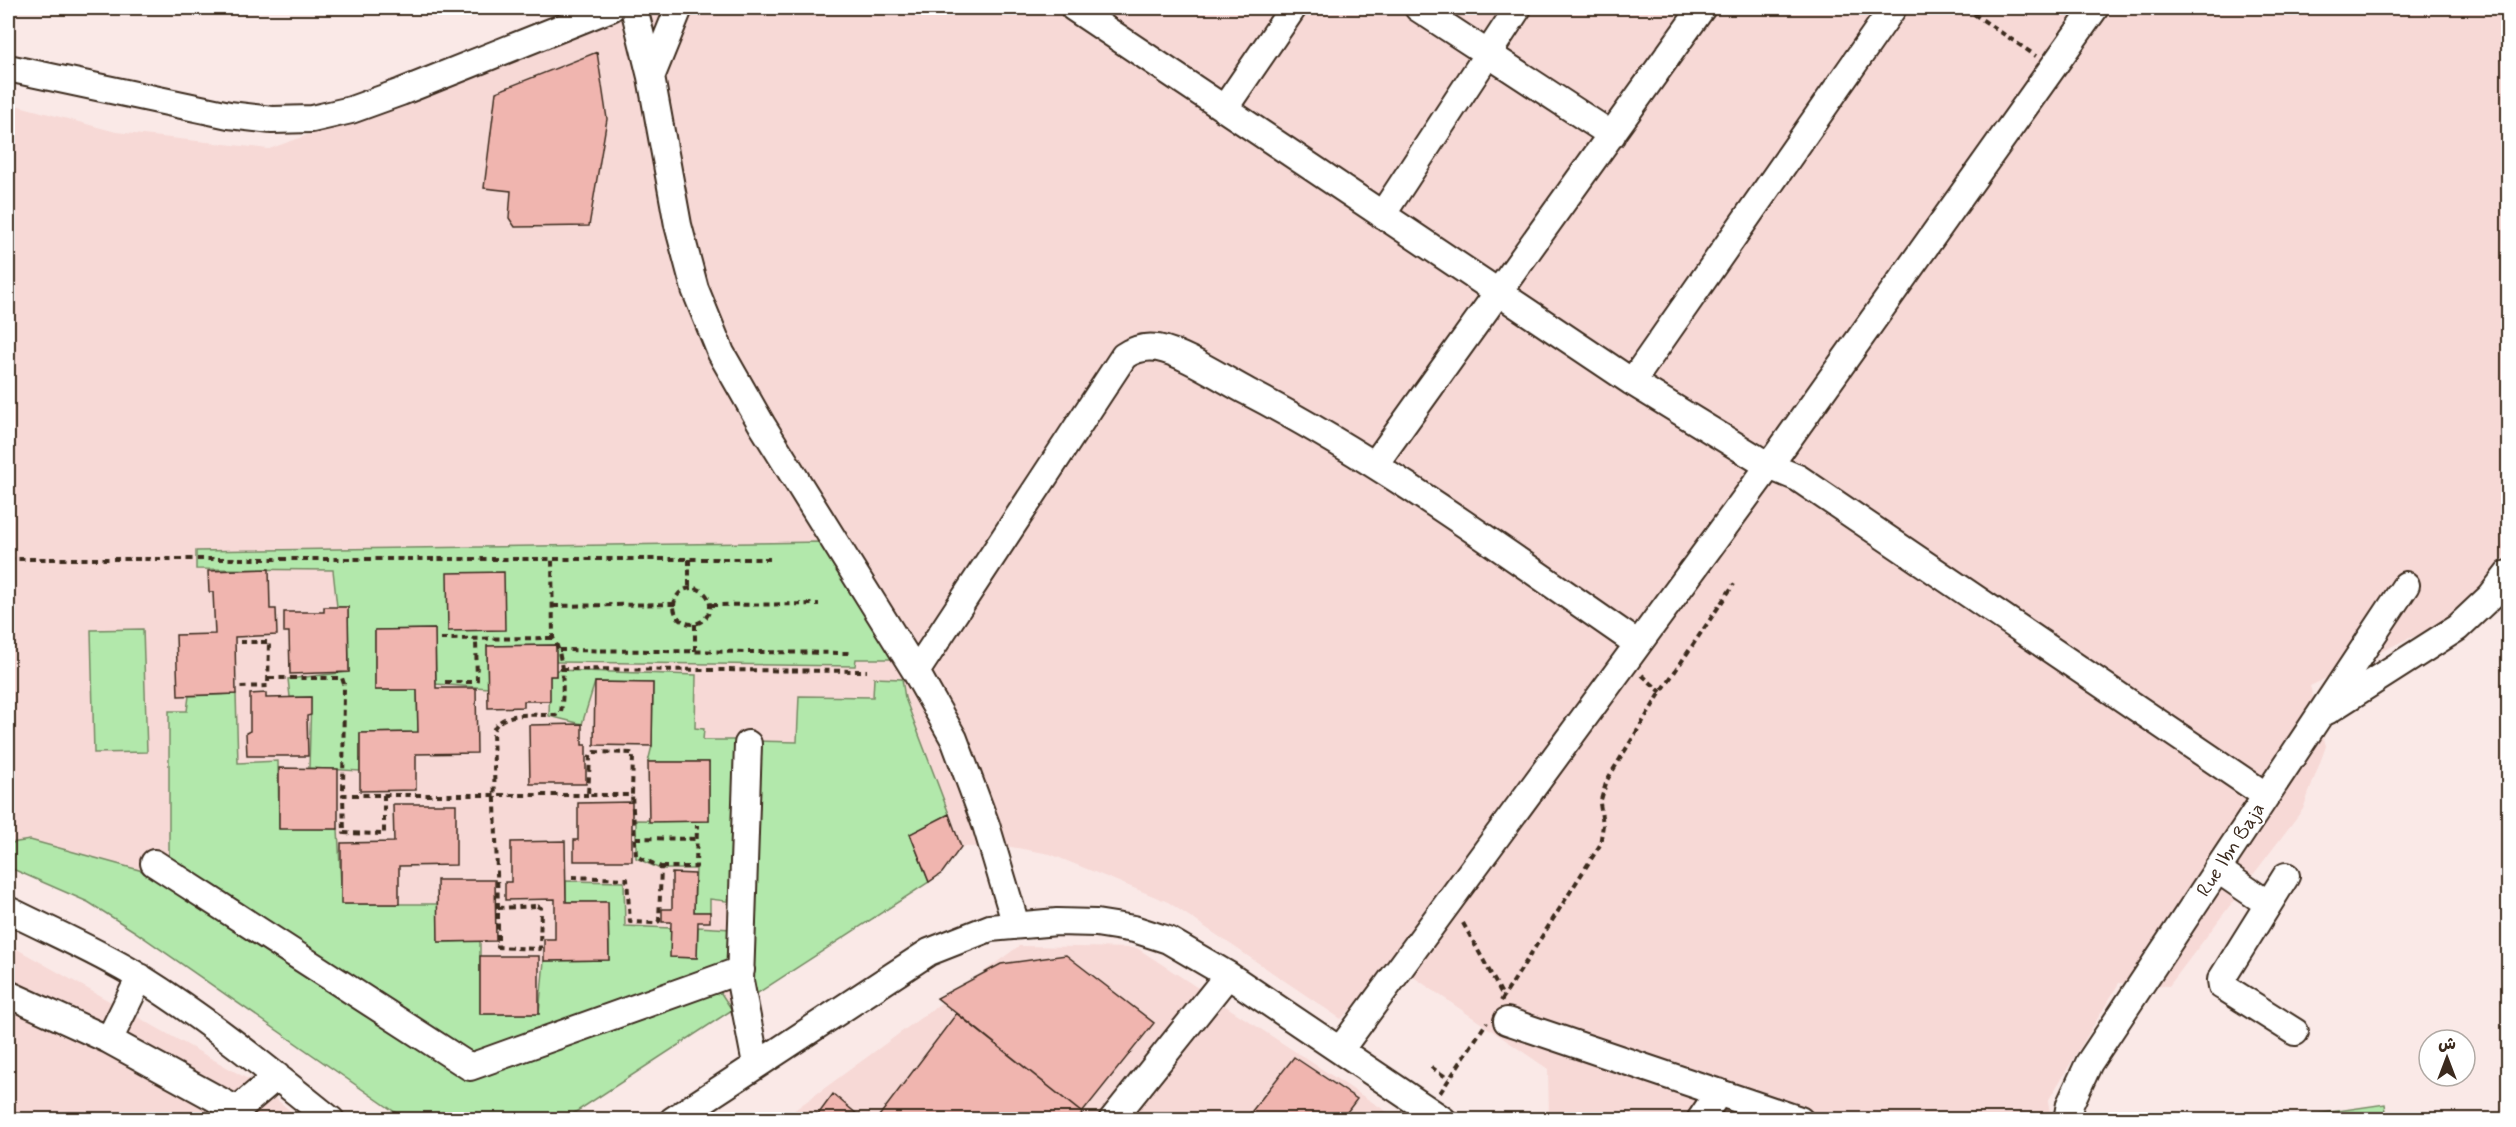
<svg xmlns="http://www.w3.org/2000/svg" width="2516" height="1127" viewBox="0 0 2516 1127" font-family="Mynerve,'Playpen Sans Arabic',sans-serif">
	<style>
		.built { fill: #f7d9d6 }
		.green { fill: #b2e8ab; stroke: #768964; stroke-width: 1.5 }
		.building { fill: #f0b5af; stroke: #3b2a1e; stroke-width: 1.5 }
		.lines { fill: none; stroke-linecap: round; stroke-linejoin: round }
		.minor-casing { stroke: #3b2a1e; stroke-width: 30 }
		.path { stroke: #3b2a1e; stroke-width: 4; stroke-dasharray: 6 4.5; stroke-linecap: butt }
		.minor { stroke: #fff; stroke-width: 26 }
		.labels { text-anchor: middle; stroke-width: 4.5; stroke-linejoin: round; paint-order: stroke }
		.street-label { font-size: 20px; fill: #3b2a1e; stroke: #fff }
	</style>
	<rect width="100%" height="100%" fill="#fae9e7"/>
	<filter id="ink" filterUnits="userSpaceOnUse"><feTurbulence type="fractalNoise" baseFrequency=".0167" numOctaves="2"/><feDisplacementMap in="SourceGraphic" scale="12" xChannelSelector="R" yChannelSelector="G"/><feConvolveMatrix kernelMatrix="1 2 1 2 8 2 1 2 1" color-interpolation-filters="sRGB"/></filter>
	<g filter="url(#ink)">
		<path class="built" d="M 640,8 L 2508,8 L 2508,549 L 2457,622 L 2407,639 L 2310,686 L 2326,746 L 2303,809 L 2169,986 L 2119,983 L 2048,1101 L 2051,1119 L 1549,1119 L 1548,1069 L 1396,965 L 1341,1019 L 1168,902 L 1050,854 L 1006,846 L 961,847 L 942,873 L 565,1119 L 405,1119 L 134,931 L 88,902 L 8,867 L 8,103 L 116,132 L 269,149 L 495,67 Z
			M 8,944 L 262,1087 L 300,1119 L 8,1119 Z
			M 1019,946 L 1137,948 L 1398,1119 L 781,1120 Z"/>
		<path class="green" d="M 822,542 L 898,659 L 856,659 L 855,666 L 559,662 L 556,662 L 555,645 L 487,646 L 488,688 L 436,684 L 435,629 L 375,630 L 375,690 L 417,690 L 418,732 L 360,733 L 360,771 L 309,768 L 311,697 L 290,697 L 288,679 L 349,672 L 348,607 L 337,607 L 333,570 L 196,569 L 196,551 Z
			M 143,629 L 147,752 L 94,753 L 91,630 Z
			M 556,670 L 696,675 L 695,728 L 704,729 L 703,740 L 739,740 L 734,902 L 710,899 L 710,912 L 694,912 L 696,869 L 660,869 L 636,858 L 636,820 L 709,821 L 709,762 L 648,762 L 652,746 L 653,683 L 595,682 L 582,724 L 549,716 L 550,676 L 556,676 Z
			M 874,678 L 902,679 L 905,698 L 949,814 L 910,834 L 929,882 L 747,1000 L 754,741 L 797,742 L 799,696 L 873,697 Z
			M 236,694 L 238,763 L 278,761 L 279,828 L 338,829 L 342,904 L 438,904 L 438,942 L 480,941 L 480,1014 L 539,1014 L 544,961 L 609,960 L 608,902 L 566,902 L 566,881 L 624,882 L 625,926 L 671,928 L 671,957 L 697,958 L 698,927 L 731,929 L 734,964 L 472,1052 L 169,857 L 169,711 L 187,711 L 189,696 Z
			M 30,840 L 161,876 L 466,1072 L 715,984 L 732,1010 L 565,1119 L 405,1119 L 134,931 L 88,902 L 8,867 L 8,849 L 11,843 Z
			M 2385,1104 L 2387,1119 L 2283,1119 Z"/>
		<path class="building" d="M 597,52 L 607,119 L 589,226 L 515,227 L 509,218 L 511,191 L 484,188 L 496,92 Z
			M 269,569 L 270,609 L 276,609 L 277,635 L 235,637 L 236,694 L 178,696 L 176,635 L 215,634 L 213,592 L 209,592 L 208,571 Z
			M 504,572 L 505,630 L 448,631 L 447,573 Z
			M 324,607 L 348,607 L 349,672 L 290,674 L 289,632 L 284,632 L 284,612 L 324,612 Z
			M 435,629 L 436,688 L 476,688 L 477,753 L 416,754 L 416,790 L 360,791 L 360,733 L 418,732 L 417,690 L 375,690 L 375,630 Z
			M 556,645 L 556,676 L 550,676 L 550,701 L 524,701 L 524,707 L 488,708 L 487,646 Z
			M 595,682 L 653,683 L 652,746 L 594,745 Z
			M 266,693 L 266,698 L 311,697 L 311,715 L 307,716 L 308,756 L 247,756 L 246,733 L 250,731 L 250,694 Z
			M 582,724 L 582,745 L 586,745 L 586,784 L 530,784 L 529,725 Z
			M 648,762 L 709,762 L 709,821 L 649,822 Z
			M 279,768 L 338,769 L 338,829 L 279,829 Z
			M 632,802 L 632,861 L 574,861 L 574,840 L 578,840 L 578,803 Z
			M 393,804 L 456,804 L 456,865 L 399,866 L 399,904 L 341,904 L 341,843 L 394,842 Z
			M 949,814 L 961,847 L 942,873 L 929,882 L 910,834 Z
			M 565,841 L 566,902 L 608,902 L 609,960 L 544,961 L 544,939 L 555,939 L 555,899 L 505,900 L 505,882 L 511,882 L 511,842 Z
			M 672,873 L 695,874 L 694,912 L 710,912 L 710,922 L 698,922 L 697,958 L 670,957 L 671,922 L 662,922 L 662,909 L 672,909 Z
			M 437,880 L 495,880 L 496,941 L 438,942 Z
			M 1066,955 L 1154,1023 L 1082,1113 L 937,998 L 1001,964 Z
			M 480,956 L 539,956 L 539,1014 L 480,1014 Z
			M 957,1013 L 1082,1113 L 1077,1120 L 876,1120 Z
			M 1294,1057 L 1357,1099 L 1341,1120 L 1245,1120 Z
			M 833,1094 L 864,1120 L 814,1120 Z"/>
		<g class="lines">
			<defs>
				<path id="minor" d="M 634,8 L 651,77 L 678,225 L 695,289 L 721,353 L 762,425 L 916,672 L 954,739 L 986,825 L 1016,925
					M 1074,8 L 1632,382 L 1769,466 L 1798,478 L 2265,795
					M 1418,8 L 1612,135
					M 8,68 L 229,115 L 272,120 L 312,119 L 351,110 L 401,92 L 611,8
					M 651,77 L 679,8
					M 1224,109 L 1293,8
					M 1382,215 L 1518,8
					M 1632,382 L 1893,8
					M 1375,464 L 1702,8
					M 916,672 L 1124,356 C 1134,349 1145,346 1158,348 C 1184,353 1223,379 1248,392 C 1385,463 1510,556 1638,644
					M 2327,711 L 2457,628 L 2491,596 L 2508,574
					M 748,744 L 740,981 L 756,1064
					M 154,863 L 470,1067 L 741,970
					M 2217,869 L 2268,904
					M 2286,876 L 2221,980 L 2222,986 L 2227,989 L 2295,1032
					M 8,910 C 52,932 99,952 141,978 C 208,1020 270,1071 331,1120
					M 8,994 L 109,1040 L 237,1110 L 277,1076
					M 1507,1021 L 1800,1120
					M 109,1040 L 140,977
					M 1340,1050 L 1769,466 L 2095,8
					M 673,1120 L 929,952 L 990,928 L 1057,922 L 1096,923 L 1134,929 L 1168,940 L 1228,975 L 1443,1120
					M 1112,1120 L 1228,975
					M 1700,1120 L 1719,1092
					M 2067,1120 L 2070,1104 L 2089,1063 L 2406,585"/>
			</defs>
			<use href="#minor" class="minor-casing"/>
			<path class="path" d="M 1965,8 L 2036,56
				M 8,559 L 774,559
				M 689,559 L 689,588
				M674 606a18 18 0 1 1 36 0a18 18 0 1 1-36 0Z
				M 711,605 L 819,604
				M 553,606 L 674,604
				M 695,624 L 695,651
				M 441,639 L 553,638
				M 240,642 L 269,642 L 268,686 L 240,687
				M 559,650 L 850,653
				M 561,669 L 867,671
				M 1642,675 L 1661,692
				M 269,678 L 342,678 L 344,684 L 343,795
				M 445,682 L 474,682 L 477,680 L 476,640
				M 594,752 L 631,753 L 633,755 L 632,795 L 588,795 L 590,757 Z
				M 384,795 L 384,834 L 344,833 L 343,795 C 425,795 507,795 588,795
				M 636,838 L 697,839
				M 661,867 L 696,867 L 697,825
				M 572,877 L 627,879 L 630,922 L 656,923 L 659,921 L 661,867 L 636,856 L 632,795
				M 537,906 L 541,908 L 540,949 L 498,947 L 498,908 Z
				M 498,908 L 493,731 C 501,709 537,716 556,715 L 561,712 C 564,694 564,653 553,638 L 552,559
				M 1463,923 L 1503,996
				M 1501,1001 L 1600,845 L 1603,825 L 1600,803 L 1607,780 L 1661,692 L 1734,584
				M 1431,1067 L 1449,1079
				M 1440,1093 L 1487,1022"/>
			<use href="#minor" class="minor"/>
		</g>
	</g>
	<g class="labels">
		<g class="street-label">
			<text transform="translate(2230 849) rotate(-57)" y="7">Rue Ibn Baja</text>
		</g>
	</g>
	<rect width="2516" height="1127" fill="none" stroke="#fff" stroke-width="30"/>
	<rect x="15" y="15" width="2486" height="1097" fill="none" stroke="#3b2a1e" stroke-width="2" filter="url(#ink)"/>
	<g transform="translate(2447 1058)"><circle r="28" fill="#ffffff" stroke="#b1aaa5" stroke-width="1.5"/>
	<path d="M0-4.5L10 22L0 15L-10 22Z" fill="#3b2a1e"/>
	<text y="-9" font-size="16" font-weight="bold" text-anchor="middle" fill="#3b2a1e">ش</text>
	</g>
</svg>
